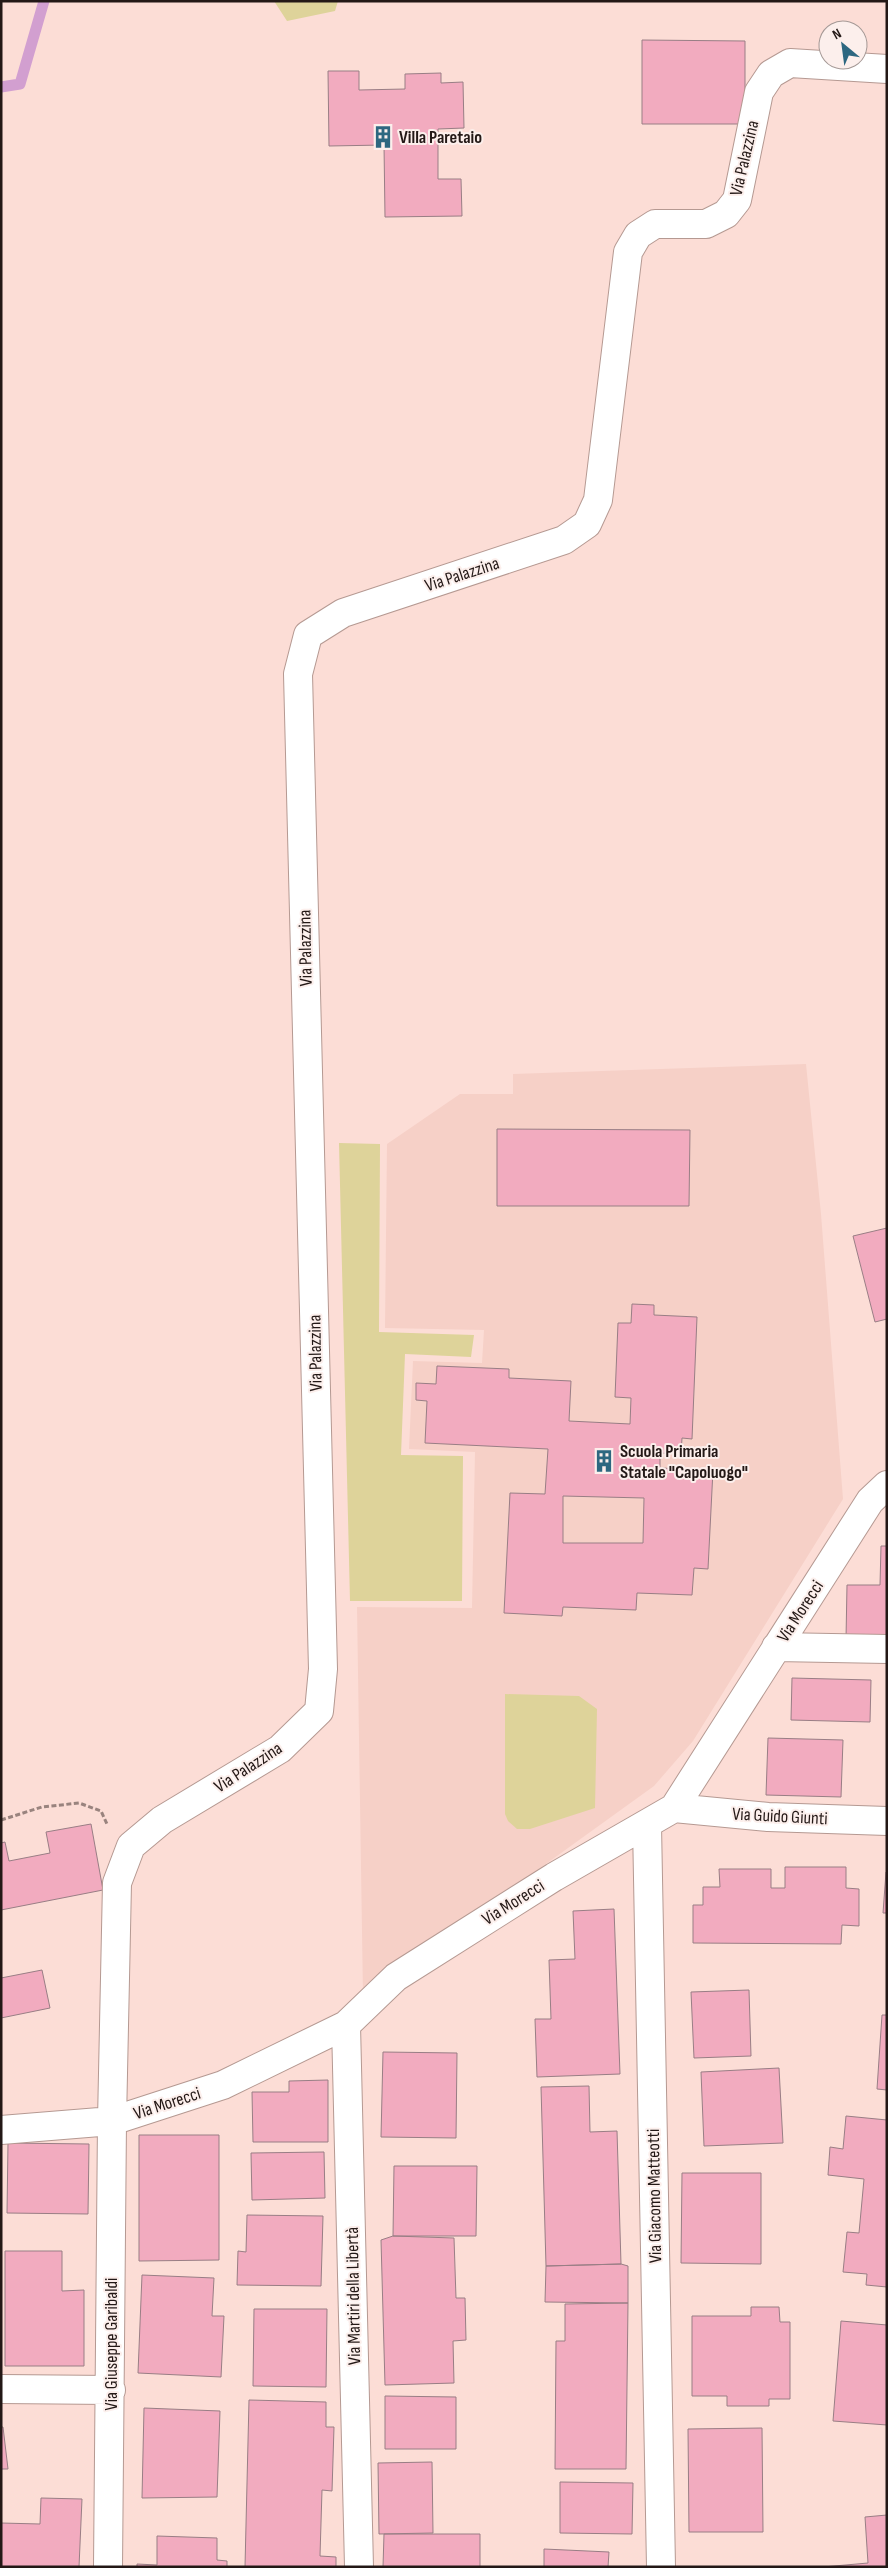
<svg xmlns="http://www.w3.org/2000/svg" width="888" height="2568" viewBox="0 0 888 2568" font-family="'Sofia Sans Condensed',sans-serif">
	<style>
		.built { fill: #f6d0c7 }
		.green { fill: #ded39a }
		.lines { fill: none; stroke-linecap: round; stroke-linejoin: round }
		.stream { stroke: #d29fd0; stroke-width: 11 }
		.building { fill: #f2abbf; stroke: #997e85; fill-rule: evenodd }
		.street-casing { stroke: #b59992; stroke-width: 30 }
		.path { stroke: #99837e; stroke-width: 3; stroke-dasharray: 5 2.5; stroke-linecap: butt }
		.street { stroke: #fff; stroke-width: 28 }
		.labels { text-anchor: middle; stroke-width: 4; stroke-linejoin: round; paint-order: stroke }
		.poi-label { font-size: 18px; font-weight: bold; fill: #231816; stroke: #fcefec; text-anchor: start }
		.street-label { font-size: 18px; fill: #231816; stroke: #fcefec }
	</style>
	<rect width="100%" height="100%" fill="#fcddd6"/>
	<path class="built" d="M 806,1064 L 821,1214 L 843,1499 L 693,1741 L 654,1786 L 363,1996 L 357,1607 L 472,1608 L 475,1452 L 409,1449 L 413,1361 L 482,1363 L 484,1330 L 385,1328 L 387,1144 L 460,1094 L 513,1094 L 513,1074 Z"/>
	<path class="green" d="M 274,1 L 338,1 L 335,11 L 287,21 Z
		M 339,1143 L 380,1144 L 379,1332 L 474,1335 L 471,1357 L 405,1354 L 401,1455 L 463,1456 L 462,1601 L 350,1601 Z
		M 505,1694 L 579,1696 L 597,1709 L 595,1808 L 530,1829 L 517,1829 L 508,1821 L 505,1814 Z"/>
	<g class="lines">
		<path class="stream" d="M 1,87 L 20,84 L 44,1"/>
	</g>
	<path class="building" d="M 642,40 L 745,41 L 745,124 L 642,124 Z
		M 328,71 L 359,71 L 359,90 L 405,89 L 405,74 L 441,73 L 441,83 L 463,82 L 464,128 L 438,129 L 438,179 L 461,179 L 462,216 L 385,217 L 384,145 L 329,146 Z
		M 497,1129 L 690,1130 L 689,1206 L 497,1206 Z
		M 887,1228 L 887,1319 L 875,1322 L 853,1236 Z
		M 632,1304 L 654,1305 L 654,1315 L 697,1317 L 692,1439 L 682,1438 L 681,1454 L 660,1453 L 660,1468 L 713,1470 L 708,1569 L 694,1568 L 692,1595 L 637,1593 L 636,1610 L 563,1607 L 562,1616 L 504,1613 L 510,1493 L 545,1494 L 548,1449 L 425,1443 L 427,1401 L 416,1400 L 416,1383 L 436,1384 L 437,1366 L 509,1369 L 509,1378 L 571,1381 L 569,1421 L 630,1424 L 631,1398 L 615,1397 L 618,1323 L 631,1323 ZM 563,1496 L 644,1498 L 643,1543 L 563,1543 Z
		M 881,1546 L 887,1546 L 887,1639 L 846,1639 L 847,1585 L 880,1585 Z
		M 792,1678 L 871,1680 L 870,1722 L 791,1720 Z
		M 768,1738 L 843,1740 L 841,1797 L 766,1795 Z
		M 91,1824 L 103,1890 L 1,1910 L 1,1843 L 5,1842 L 9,1861 L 50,1853 L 46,1832 Z
		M 785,1867 L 846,1867 L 846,1888 L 859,1889 L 859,1926 L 842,1925 L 841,1944 L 693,1943 L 693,1905 L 703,1905 L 703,1887 L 720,1887 L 719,1869 L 771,1869 L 771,1888 L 785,1888 Z
		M 886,1872 L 887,1872 L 887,1913 L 883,1913 Z
		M 614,1909 L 620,2074 L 537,2077 L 535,2019 L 551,2019 L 549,1960 L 575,1959 L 573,1911 Z
		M 42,1970 L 50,2008 L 1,2018 L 1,1978 Z
		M 749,1990 L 751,2056 L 694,2058 L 691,1992 Z
		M 882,2015 L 887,2015 L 887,2090 L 877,2089 Z
		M 383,2052 L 457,2053 L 456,2138 L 381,2137 Z
		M 779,2068 L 783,2143 L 704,2146 L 701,2072 Z
		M 328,2080 L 328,2142 L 253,2142 L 252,2092 L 289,2092 L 289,2081 Z
		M 589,2086 L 590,2132 L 617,2131 L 621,2264 L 546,2266 L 541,2087 Z
		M 846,2116 L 887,2120 L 887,2287 L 866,2285 L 867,2274 L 843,2272 L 847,2232 L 859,2233 L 864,2179 L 828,2175 L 830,2147 L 843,2149 Z
		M 139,2135 L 219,2135 L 219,2260 L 139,2261 Z
		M 8,2143 L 89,2144 L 88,2214 L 7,2213 Z
		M 324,2152 L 325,2198 L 252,2200 L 251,2153 Z
		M 394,2166 L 477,2166 L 476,2236 L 393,2236 Z
		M 682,2173 L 761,2173 L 761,2264 L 681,2263 Z
		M 247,2215 L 323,2216 L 321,2286 L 237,2285 L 238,2251 L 246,2252 Z
		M 393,2236 L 454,2238 L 456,2298 L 465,2298 L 466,2340 L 453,2341 L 454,2383 L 385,2385 L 381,2240 Z
		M 5,2251 L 62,2251 L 62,2291 L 84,2290 L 84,2366 L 5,2366 Z
		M 621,2264 L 628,2266 L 628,2303 L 545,2302 L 546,2266 Z
		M 142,2275 L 214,2278 L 212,2316 L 224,2316 L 221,2377 L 138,2373 Z
		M 628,2303 L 626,2469 L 555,2469 L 556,2341 L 565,2341 L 565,2304 Z
		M 751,2307 L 779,2307 L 780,2322 L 790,2322 L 790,2399 L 769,2399 L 769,2406 L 727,2406 L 727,2396 L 692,2396 L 692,2316 L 751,2316 Z
		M 254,2309 L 327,2309 L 326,2387 L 253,2386 Z
		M 841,2321 L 887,2325 L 887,2425 L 833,2421 Z
		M 385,2396 L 456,2397 L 456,2449 L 385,2449 Z
		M 249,2400 L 326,2402 L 326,2427 L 334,2427 L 332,2491 L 322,2490 L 320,2556 L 336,2557 L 336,2567 L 245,2567 Z
		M 144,2408 L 220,2411 L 217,2497 L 142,2498 Z
		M 1,2427 L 3,2427 L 8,2469 L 1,2469 Z
		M 762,2428 L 763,2532 L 689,2532 L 688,2429 Z
		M 432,2462 L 433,2533 L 379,2534 L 378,2463 Z
		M 560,2482 L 633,2483 L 632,2534 L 560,2533 Z
		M 41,2498 L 82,2499 L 79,2567 L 1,2567 L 1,2523 L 40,2524 Z
		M 887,2515 L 887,2567 L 823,2567 L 868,2563 L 865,2517 Z
		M 384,2534 L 480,2534 L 480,2567 L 383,2567 Z
		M 157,2536 L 217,2538 L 217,2560 L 227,2561 L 227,2567 L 137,2567 L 137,2564 L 157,2565 Z
		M 544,2549 L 609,2552 L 608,2567 L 544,2567 Z"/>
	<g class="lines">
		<defs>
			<path id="street" d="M 776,1647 L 887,1649
				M 674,1808 L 768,1817 L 887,1821
				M 647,1825 L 661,2567
				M 346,2025 L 359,2567
				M 1,2130 L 112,2121 L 223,2085 L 346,2025 L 396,1977 L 554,1877 L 674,1808 L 870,1501 L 887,1485
				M 1,2389 L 111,2390
				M 108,2567 L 112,2121 L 117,1883 L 131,1846 L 162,1820 L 280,1749 L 319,1711 L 323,1669 L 298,674 L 308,635 L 343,613 L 564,540 L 587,524 L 598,500 L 628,252 L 638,235 L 655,224 L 706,224 L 726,214 L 737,200 L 759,92 L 771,74 L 790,63 L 887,69"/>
		</defs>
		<use href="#street" class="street-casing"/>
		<path class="path" d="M 1,1820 L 42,1807 L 79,1803 L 101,1811 L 107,1824"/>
		<use href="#street" class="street"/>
	</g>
	<defs>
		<symbol id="building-bare" viewBox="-9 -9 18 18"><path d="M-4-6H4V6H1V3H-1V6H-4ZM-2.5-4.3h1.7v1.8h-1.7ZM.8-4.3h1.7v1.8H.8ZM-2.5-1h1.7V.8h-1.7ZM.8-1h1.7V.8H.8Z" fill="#2d6780" stroke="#fcefec" stroke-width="2.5" paint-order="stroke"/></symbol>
	</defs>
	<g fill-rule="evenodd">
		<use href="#building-bare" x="367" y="121" width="32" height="32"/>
		<use href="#building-bare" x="588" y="1445" width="32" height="32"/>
	</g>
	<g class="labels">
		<g class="poi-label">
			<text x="399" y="143">Villa Paretaio</text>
			<text x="620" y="1457">Scuola Primaria<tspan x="620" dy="21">Statale "Capoluogo"</tspan></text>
		</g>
		<g class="street-label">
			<text transform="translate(744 158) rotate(-77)" y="6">Via Palazzina</text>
			<text transform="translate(462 574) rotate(-18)" y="6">Via Palazzina</text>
			<text transform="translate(305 948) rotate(-91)" y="6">Via Palazzina</text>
			<text transform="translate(315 1353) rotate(-91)" y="6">Via Palazzina</text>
			<text transform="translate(800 1611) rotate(-57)" y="6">Via Morecci</text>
			<text transform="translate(248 1767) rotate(-33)" y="6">Via Palazzina</text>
			<text transform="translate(780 1816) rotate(3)" y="6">Via Guido Giunti</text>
			<text transform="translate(513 1902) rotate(-32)" y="6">Via Morecci</text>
			<text transform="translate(167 2103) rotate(-18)" y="6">Via Morecci</text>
			<text transform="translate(654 2196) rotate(-91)" y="6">Via Giacomo Matteotti</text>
			<text transform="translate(353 2296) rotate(-91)" y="6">Via Martiri della Libertà</text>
			<text transform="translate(111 2344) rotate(-90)" y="6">Via Giuseppe Garibaldi</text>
		</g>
	</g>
	<rect width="888" height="2568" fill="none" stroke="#231816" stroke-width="5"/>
	<g transform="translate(843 45) rotate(331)"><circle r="24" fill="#fcefec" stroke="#a59996"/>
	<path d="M0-4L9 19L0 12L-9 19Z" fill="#2d6780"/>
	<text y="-8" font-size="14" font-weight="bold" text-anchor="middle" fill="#231816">N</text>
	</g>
</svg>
